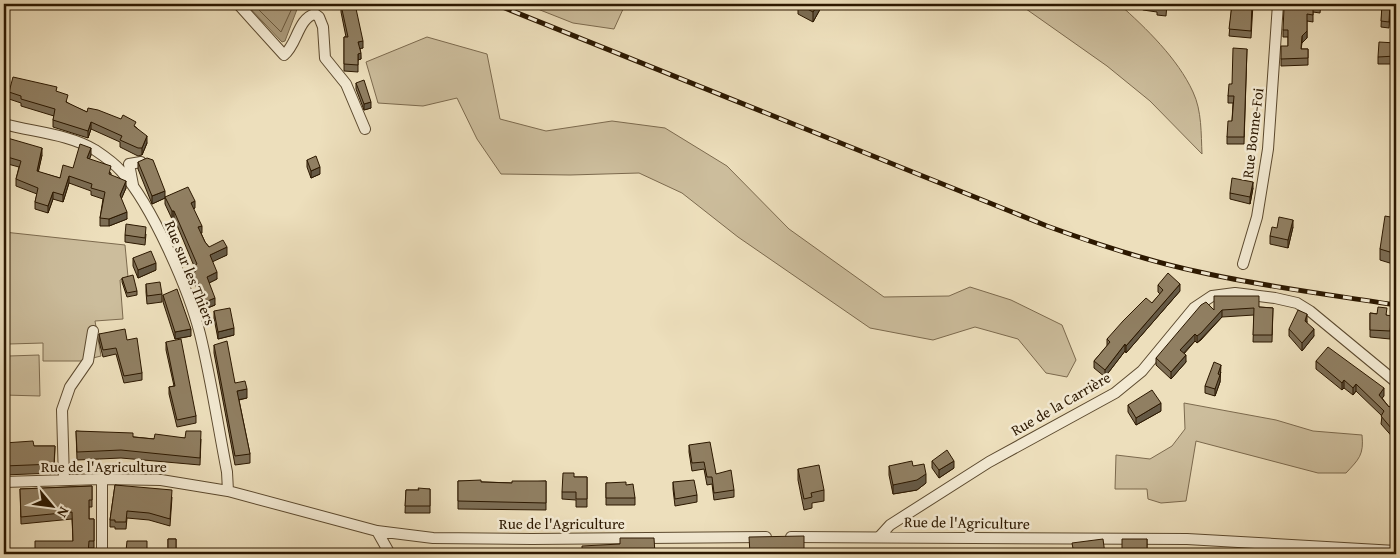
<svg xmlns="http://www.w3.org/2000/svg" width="1400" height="558" viewBox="0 0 1400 558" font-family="'Gentium Book Plus',serif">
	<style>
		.green { fill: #ccbd9c; stroke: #7c6a4e }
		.water { fill: #ab9b7c; stroke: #78674a }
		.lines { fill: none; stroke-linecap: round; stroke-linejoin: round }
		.shore { stroke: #6c5a3e; stroke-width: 1 }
		.minor-casing { stroke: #5c4a2f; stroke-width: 12 }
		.minor { stroke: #f3ead3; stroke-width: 10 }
		.rail-casing { stroke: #2c1800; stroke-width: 5 }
		.rail { stroke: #f3ead3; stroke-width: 3; stroke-dasharray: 9; stroke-linecap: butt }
		.wall { fill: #7c6d54; stroke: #2c1800 }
		.shaded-wall { fill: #655945; stroke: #2c1800 }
		.building { fill: #907f62; stroke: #2c1800 }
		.labels { text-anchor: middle; stroke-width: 5; stroke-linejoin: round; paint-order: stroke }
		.street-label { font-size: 15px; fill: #2c1800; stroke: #f3ead3 }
	</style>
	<rect width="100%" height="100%" fill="#eddfbc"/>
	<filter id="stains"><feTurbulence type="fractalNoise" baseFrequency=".004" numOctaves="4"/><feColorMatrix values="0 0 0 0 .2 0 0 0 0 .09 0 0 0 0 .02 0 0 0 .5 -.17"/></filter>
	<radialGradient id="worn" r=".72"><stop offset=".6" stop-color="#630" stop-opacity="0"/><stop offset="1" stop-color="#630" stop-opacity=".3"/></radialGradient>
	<path class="green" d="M 525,4 L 631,4 L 624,7 L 614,29 L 573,23 Z
		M 1019,4 L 1119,4 C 1146,28 1178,59 1193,92 C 1202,111 1201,134 1202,154 L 1150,101 L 1107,66 Z
		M 427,37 L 487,54 L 500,119 L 546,131 L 612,121 L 665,128 L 727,166 L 789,229 L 884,297 L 949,296 L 970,287 L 1011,300 L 1062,325 L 1076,360 L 1067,377 L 1046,373 L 1018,339 L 975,327 L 933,340 L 870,328 L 738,237 L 682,193 L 639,173 L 570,175 L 501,174 L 477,139 L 457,98 L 423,106 L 378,103 L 366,62 Z
		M 4,232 L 125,245 L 128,277 L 120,280 L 123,319 L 95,321 L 101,356 L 81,361 L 43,361 L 43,343 L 9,344 L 9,356 L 39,355 L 40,396 L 4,395 Z
		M 1184,403 L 1276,420 L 1313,431 L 1362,435 C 1364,455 1359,459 1346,473 L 1318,473 L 1196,441 L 1186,501 L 1161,503 L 1148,499 L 1147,489 L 1115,489 L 1116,455 L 1150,459 L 1172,446 L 1185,429 Z"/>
	<path class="water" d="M 246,4 L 299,4 L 285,41 L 282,42 Z"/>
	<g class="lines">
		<path class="shore" d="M 253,4 L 281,32 L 294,4"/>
		<defs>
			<path id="minor" d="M 238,4 L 284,55 C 297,45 298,18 315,14 L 319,17 L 323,27 L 325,58 L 346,84 L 365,129
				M 4,124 C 33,132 69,134 95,150 C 104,156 114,163 121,171 C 152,205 189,290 200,334 C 211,379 218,426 227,472 L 228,491
				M 133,185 L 129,164 L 141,162
				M 1243,264 L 1257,217 L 1268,149 L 1278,4
				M 102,479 L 102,554
				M 64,480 L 62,410 L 70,387 L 88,361 L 93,331
				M 4,482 L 102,479 L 161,480 L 228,491 L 377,531 L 433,538 L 532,539 L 766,537
				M 377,531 L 390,554
				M 880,536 L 890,525 L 989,462 L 1115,393 L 1142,371 L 1194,308 L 1212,296 L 1235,293 L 1275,298 L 1297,303 L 1310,311 L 1396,382
				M 791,537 L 1187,539 L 1396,551"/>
		</defs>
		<use href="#minor" class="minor-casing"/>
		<use href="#minor" class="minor"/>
		<defs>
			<path id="rail" d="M 495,4 L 1047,226 C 1099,245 1150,262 1204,273 C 1267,287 1332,295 1396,305"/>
		</defs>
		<use href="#rail" class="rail-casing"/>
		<use href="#rail" class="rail"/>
	</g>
	<path class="wall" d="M 798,4 L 823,4 L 813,22 L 798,14 Z
		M 1135,4 L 1167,4 L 1166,16 L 1157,15 L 1157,12 L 1143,10 Z
		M 1232,4 L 1253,4 L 1251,38 L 1229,36 Z
		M 1321,4 L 1320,13 L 1313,12 L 1313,22 L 1307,21 L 1307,38 L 1302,43 L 1301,49 L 1308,49 L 1308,65 L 1281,66 L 1281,59 L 1288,46 L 1288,37 L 1283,37 L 1283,30 L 1295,9 Z
		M 1375,4 L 1391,4 L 1389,28 L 1381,27 L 1382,5 Z
		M 341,5 L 363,48 L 360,48 L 361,59 L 358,60 L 358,72 L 344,71 L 344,37 L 346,37 L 341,12 Z
		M 1396,43 L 1396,64 L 1378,64 L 1378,57 Z
		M 1247,49 L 1244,144 L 1227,144 L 1227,137 L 1232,121 L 1233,103 L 1228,103 L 1228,96 L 1232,84 Z
		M 356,83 L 371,108 L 364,110 L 356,89 Z
		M 9,92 L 57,92 L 68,103 L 73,106 L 87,112 L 136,127 L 147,143 L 142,155 L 138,156 L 120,147 L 120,142 L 91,129 L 88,138 L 53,127 L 53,120 L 54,116 L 21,106 L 21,103 L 9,99 Z
		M 4,137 L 42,155 L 38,172 L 60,178 L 91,155 L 89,159 L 111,173 L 111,175 L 126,188 L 121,199 L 127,219 L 109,226 L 100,226 L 100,218 L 103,199 L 91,195 L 91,191 L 69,183 L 63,202 L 53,199 L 48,213 L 35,209 L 35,202 L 37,194 L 16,186 L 16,179 L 19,167 L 4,163 Z
		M 307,160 L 320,174 L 311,178 L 307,167 Z
		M 138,162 L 165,197 L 195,208 L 193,209 L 201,233 L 205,242 L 209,247 L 227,255 L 212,261 L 217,279 L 209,283 L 215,305 L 200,311 L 196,299 L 196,291 L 198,291 L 193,280 L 193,273 L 194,272 L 194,266 L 174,218 L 172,219 L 165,204 L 165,198 L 152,204 L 138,169 Z
		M 1253,188 L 1250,204 L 1230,199 L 1230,193 Z
		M 1396,218 L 1396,248 L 1393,264 L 1380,260 L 1380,249 Z
		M 1293,227 L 1288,248 L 1270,244 L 1270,236 L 1277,228 Z
		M 146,234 L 145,245 L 125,242 L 125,235 Z
		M 133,258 L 156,270 L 138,278 L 133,266 Z
		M 122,278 L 137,291 L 137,295 L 127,297 L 122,282 Z
		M 146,284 L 162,294 L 162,302 L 147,304 L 146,292 Z
		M 1158,285 L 1180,291 L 1126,353 L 1125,351 L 1105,377 L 1094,368 L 1094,361 L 1107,346 L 1107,339 L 1152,303 L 1160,294 L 1158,292 Z
		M 163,295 L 191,336 L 175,339 L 163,302 Z
		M 1259,307 L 1273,308 L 1272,342 L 1253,342 L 1254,315 L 1222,317 L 1201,340 L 1197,343 L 1195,341 L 1184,354 L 1186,362 L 1171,379 L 1156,365 L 1156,358 L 1214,309 Z
		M 214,311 L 234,335 L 218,339 L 214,318 Z
		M 1370,313 L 1387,315 L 1392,323 L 1390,339 L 1370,337 Z
		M 1307,321 L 1307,323 L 1314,336 L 1302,351 L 1289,336 L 1289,329 Z
		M 99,334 L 127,340 L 142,373 L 142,380 L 124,383 L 116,354 L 103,357 L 99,341 Z
		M 166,342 L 196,416 L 196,423 L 177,427 L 169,394 L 169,387 L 174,386 L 166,350 Z
		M 214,345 L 235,383 L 247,398 L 239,400 L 250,454 L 250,463 L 235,465 L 214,353 Z
		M 1316,361 L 1384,396 L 1382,398 L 1389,407 L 1396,401 L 1396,441 L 1381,424 L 1382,416 L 1356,391 L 1353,395 L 1344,388 L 1342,390 L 1316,369 Z
		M 1221,372 L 1220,375 L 1220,382 L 1215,396 L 1205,393 L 1205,386 Z
		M 1128,405 L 1161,411 L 1136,425 L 1128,412 Z
		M 76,431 L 154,439 L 185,438 L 201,439 L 200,465 L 121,458 L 77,460 Z
		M 4,443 L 34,446 L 55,446 L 54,473 L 4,475 Z
		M 689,445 L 716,474 L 734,490 L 734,497 L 714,500 L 712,484 L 707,485 L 704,469 L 692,471 L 689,452 Z
		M 932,461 L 954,468 L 939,478 L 932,468 Z
		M 889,466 L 926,483 L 917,490 L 893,494 L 889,475 Z
		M 798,469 L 824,490 L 824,501 L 812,503 L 812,508 L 804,510 L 798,480 Z
		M 574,477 L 587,477 L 587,507 L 576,507 L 576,500 L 562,499 L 562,492 Z
		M 458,481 L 512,483 L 546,481 L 546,510 L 458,509 Z
		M 673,482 L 697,495 L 697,502 L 675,506 L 673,489 Z
		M 606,483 L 626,485 L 635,498 L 635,505 L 606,505 Z
		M 115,485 L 172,497 L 170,526 L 149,520 L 127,518 L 126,529 L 115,529 L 115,527 L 110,527 L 110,520 Z
		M 92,486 L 92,507 L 89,507 L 89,519 L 94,519 L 94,548 L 89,548 L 73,541 L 72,519 L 21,524 L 20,489 Z
		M 430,489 L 430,513 L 405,513 L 406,490 L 419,490 Z
		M 168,539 L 176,539 L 176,554 L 168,554 Z
		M 1147,539 L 1147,554 L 1122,554 Z"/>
	<path class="shaded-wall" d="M 818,4 L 823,4 L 813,22 L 813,12 Z
		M 1307,31 L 1307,38 L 1302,43 L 1302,36 Z
		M 363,41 L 363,48 L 358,49 L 358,42 Z
		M 361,53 L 361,59 L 358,60 L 358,54 Z
		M 371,102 L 371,108 L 364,110 L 364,104 Z
		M 91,122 L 91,129 L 88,138 L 88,131 Z
		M 147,136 L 147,143 L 142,155 L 142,148 Z
		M 42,148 L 42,155 L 37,178 L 37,171 Z
		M 91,148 L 91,155 L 87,166 L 87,158 Z
		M 320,167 L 320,174 L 311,178 L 311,171 Z
		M 69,176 L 69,183 L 63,202 L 63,195 Z
		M 126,181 L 126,188 L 120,202 L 120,195 Z
		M 7,182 L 7,189 L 4,202 L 4,194 Z
		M 1253,182 L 1253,188 L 1250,204 L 1250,197 Z
		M 165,191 L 165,198 L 152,204 L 152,196 Z
		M 53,192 L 53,199 L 48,213 L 48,206 Z
		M 195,201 L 195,208 L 191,210 L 191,203 Z
		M 172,211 L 174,211 L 174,218 L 172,219 Z
		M 127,212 L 127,219 L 109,226 L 109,219 Z
		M 1293,220 L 1293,227 L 1288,248 L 1288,240 Z
		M 202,226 L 202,233 L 198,234 L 198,227 Z
		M 1396,237 L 1396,248 L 1393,264 L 1393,253 Z
		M 227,247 L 227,255 L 210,263 L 210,255 Z
		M 156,263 L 156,270 L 138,278 L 138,270 Z
		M 217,272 L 217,279 L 207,284 L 207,277 Z
		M 1180,284 L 1180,291 L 1126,353 L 1126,346 Z
		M 215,298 L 215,305 L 200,311 L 200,304 Z
		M 1222,310 L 1222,317 L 1197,343 L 1197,336 Z
		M 1307,314 L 1307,321 L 1305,328 L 1305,321 Z
		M 234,328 L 234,335 L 218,339 L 218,332 Z
		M 191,329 L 191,336 L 175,339 L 175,332 Z
		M 1314,329 L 1314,336 L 1302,351 L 1302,343 Z
		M 1195,334 L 1195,341 L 1180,357 L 1180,350 Z
		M 1125,344 L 1125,351 L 1105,377 L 1105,370 Z
		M 1186,355 L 1186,362 L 1171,379 L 1171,372 Z
		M 1221,365 L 1220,382 L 1215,396 L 1215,389 L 1218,374 Z
		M 1344,380 L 1344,388 L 1342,390 L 1342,383 Z
		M 1356,384 L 1356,391 L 1353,395 L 1353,388 Z
		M 1384,388 L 1384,396 L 1379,402 L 1379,395 Z
		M 247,389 L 247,398 L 237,400 L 237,391 Z
		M 1161,403 L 1161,411 L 1136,425 L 1136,418 Z
		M 954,461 L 954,468 L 939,478 L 939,470 Z
		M 926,474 L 926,483 L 917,490 L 893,494 L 893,485 Z"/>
	<path class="building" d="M 355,4 L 363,41 L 358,42 L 361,53 L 358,54 L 358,65 L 344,64 L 344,37 L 348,37 L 341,5 Z
		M 798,4 L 818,4 L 813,12 Z
		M 1150,4 L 1167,4 L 1166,8 L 1157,8 L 1157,5 Z
		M 1232,4 L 1252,4 L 1251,31 L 1229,29 Z
		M 1295,4 L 1320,4 L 1320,6 L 1313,5 L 1313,15 L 1307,14 L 1307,31 L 1302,36 L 1301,49 L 1308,49 L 1308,58 L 1281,59 L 1281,46 L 1288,46 L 1288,30 L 1283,30 L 1284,8 L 1295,9 Z
		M 1382,4 L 1390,4 L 1389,22 L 1381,21 Z
		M 1379,42 L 1396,43 L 1396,56 L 1378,57 Z
		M 1233,48 L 1247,49 L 1244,137 L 1227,137 L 1228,121 L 1232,121 L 1234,96 L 1228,96 L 1229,84 L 1232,84 Z
		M 13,77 L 57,87 L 56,91 L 68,95 L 66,102 L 87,112 L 88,108 L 98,110 L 121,119 L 123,115 L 136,122 L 134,126 L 147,136 L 142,148 L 138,148 L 120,140 L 122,136 L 91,122 L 88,131 L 53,120 L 55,109 L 21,99 L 21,96 L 9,92 Z
		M 364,80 L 371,102 L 364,104 L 356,83 Z
		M 4,137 L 42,148 L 37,171 L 60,178 L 63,165 L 73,168 L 80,144 L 91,148 L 87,158 L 111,166 L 109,174 L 126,181 L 120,195 L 127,212 L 109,219 L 100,218 L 105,192 L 91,188 L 92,184 L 69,176 L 63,195 L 53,192 L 48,206 L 35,202 L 38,188 L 16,179 L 21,161 L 4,156 Z
		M 316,156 L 320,167 L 311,171 L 307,160 Z
		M 147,158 L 153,160 L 165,191 L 152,196 L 138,162 Z
		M 1232,178 L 1253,182 L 1250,197 L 1230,193 Z
		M 4,181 L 7,182 L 4,194 Z
		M 188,187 L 195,201 L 191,203 L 202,226 L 198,227 L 205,242 L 209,247 L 223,240 L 227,247 L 210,255 L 217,272 L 207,277 L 215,298 L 200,304 L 196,291 L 201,289 L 193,273 L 196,271 L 194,266 L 197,264 L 174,211 L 172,211 L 165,197 Z
		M 1385,216 L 1396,218 L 1396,237 L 1393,253 L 1380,249 Z
		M 1279,217 L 1293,220 L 1288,240 L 1270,236 L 1272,227 L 1277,228 Z
		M 126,224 L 146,227 L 145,238 L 125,235 Z
		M 151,251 L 156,263 L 138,270 L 133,258 Z
		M 1168,273 L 1180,284 L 1126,346 L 1125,344 L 1105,370 L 1094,361 L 1110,342 L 1107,339 L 1123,321 L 1146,298 L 1152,303 L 1163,290 L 1158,285 Z
		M 133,275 L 137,291 L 127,293 L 122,278 Z
		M 160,282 L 162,294 L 147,296 L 146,284 Z
		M 177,289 L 191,329 L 175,332 L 163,295 Z
		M 1214,296 L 1259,296 L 1259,307 L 1273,308 L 1272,335 L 1253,335 L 1254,308 L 1222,310 L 1201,333 L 1197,336 L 1195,334 L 1180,350 L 1186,355 L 1171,372 L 1156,358 L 1201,305 L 1206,302 L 1214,310 Z
		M 1378,307 L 1387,308 L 1386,315 L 1392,316 L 1390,331 L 1370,330 L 1370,313 L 1377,314 Z
		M 230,308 L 234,328 L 218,332 L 214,311 Z
		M 1298,310 L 1307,314 L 1305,321 L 1314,329 L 1302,343 L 1289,329 Z
		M 125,329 L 127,340 L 137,338 L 142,373 L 124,376 L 116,348 L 103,350 L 99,334 Z
		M 181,339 L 196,416 L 177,420 L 169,387 L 175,386 L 166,342 Z
		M 227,341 L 235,383 L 245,381 L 247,389 L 237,391 L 250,454 L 235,456 L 214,345 Z
		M 1328,347 L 1384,388 L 1379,395 L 1389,407 L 1396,401 L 1396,434 L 1381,416 L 1384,411 L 1356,384 L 1353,388 L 1344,380 L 1342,383 L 1316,361 Z
		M 1214,362 L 1221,365 L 1218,374 L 1220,375 L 1215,389 L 1205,386 Z
		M 1152,390 L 1161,403 L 1136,418 L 1128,405 Z
		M 76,431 L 133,433 L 133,437 L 154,439 L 155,434 L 185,438 L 186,431 L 201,431 L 200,458 L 121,450 L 77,452 Z
		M 33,441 L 34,446 L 55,446 L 54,464 L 4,466 L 4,443 Z
		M 710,442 L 716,474 L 731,470 L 734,490 L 714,493 L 712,477 L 707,477 L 704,462 L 692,463 L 689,445 Z
		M 947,450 L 954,461 L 939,470 L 932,461 Z
		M 912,461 L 913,466 L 924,464 L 926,474 L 917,480 L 893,485 L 889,466 Z
		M 819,465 L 824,490 L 811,493 L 812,497 L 804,499 L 798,469 Z
		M 563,473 L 574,473 L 574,477 L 587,477 L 587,499 L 576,499 L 576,492 L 562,492 Z
		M 481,480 L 481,482 L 512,483 L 512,481 L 546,481 L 546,503 L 458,501 L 458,481 Z
		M 694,480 L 697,495 L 675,499 L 673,482 Z
		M 626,482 L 626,485 L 633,484 L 635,498 L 606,498 L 606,483 Z
		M 115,485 L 172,490 L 170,519 L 149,513 L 127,511 L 126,522 L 115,522 L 115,520 L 110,520 Z
		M 92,486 L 92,500 L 89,500 L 89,519 L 94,519 L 94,541 L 89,541 L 88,554 L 35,554 L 35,541 L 73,541 L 72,512 L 21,517 L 20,489 Z
		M 418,488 L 430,489 L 430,506 L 405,506 L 406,490 L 419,490 Z
		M 804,536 L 804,554 L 750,554 L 749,537 Z
		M 620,538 L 654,538 L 655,554 L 582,554 L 582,546 L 620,544 Z
		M 168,539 L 176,539 L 176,551 L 168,551 Z
		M 1103,539 L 1105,554 L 1074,554 L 1072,543 Z
		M 1122,539 L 1147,539 L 1147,553 L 1138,553 L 1138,554 L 1122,554 Z
		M 127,541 L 147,541 L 147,554 L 116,554 L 116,551 L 126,551 Z"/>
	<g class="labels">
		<g class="street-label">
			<text transform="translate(1253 133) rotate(-83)" y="5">Rue Bonne-Foi</text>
			<text transform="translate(190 273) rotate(68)" y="5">Rue sur les Thiers</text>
			<text transform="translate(1061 404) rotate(-30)" y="5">Rue de la Carrière</text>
			<text x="104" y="472">Rue de l'Agriculture</text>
			<text transform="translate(967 523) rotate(1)" y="5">Rue de l'Agriculture</text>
			<text x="562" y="529">Rue de l'Agriculture</text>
		</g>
	</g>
	<rect width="1400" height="558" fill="none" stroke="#eddfbc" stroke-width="20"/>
	<rect x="5" y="5" width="1390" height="548" fill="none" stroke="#2c1800" stroke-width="2.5"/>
	<rect x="10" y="10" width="1380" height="538" fill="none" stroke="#2c1800"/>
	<g transform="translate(52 506) rotate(119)" stroke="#f3ead3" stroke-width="4" paint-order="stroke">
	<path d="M0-4L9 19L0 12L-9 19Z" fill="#2c1800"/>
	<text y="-8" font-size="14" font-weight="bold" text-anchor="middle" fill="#2c1800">N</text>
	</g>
	<rect width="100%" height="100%" filter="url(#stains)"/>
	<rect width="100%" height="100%" fill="url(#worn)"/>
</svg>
